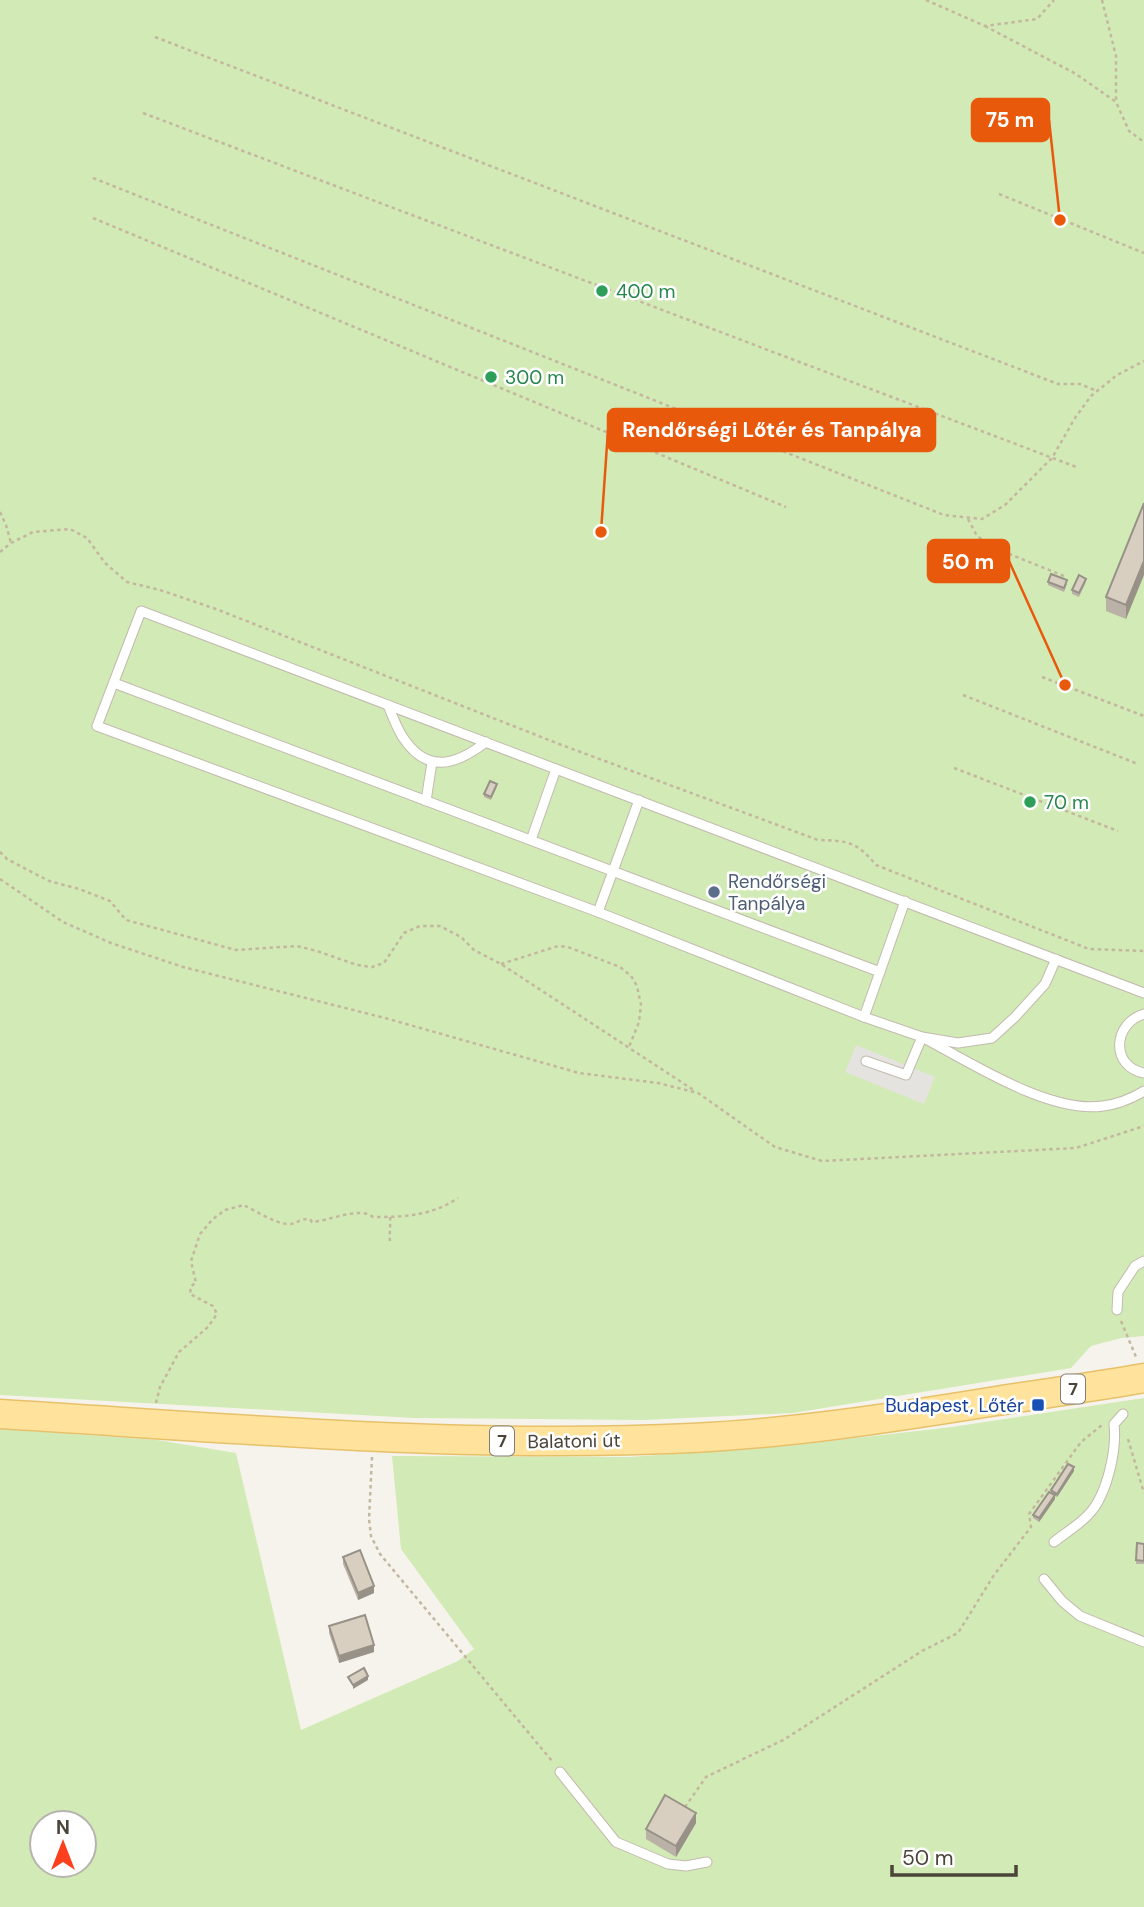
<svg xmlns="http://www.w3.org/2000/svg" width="1144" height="1907" font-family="'DM Sans',sans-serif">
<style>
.green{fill:#d2eab5;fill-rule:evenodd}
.parking{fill:#e5e3e0}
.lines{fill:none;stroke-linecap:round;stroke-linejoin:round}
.service-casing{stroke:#c2bbae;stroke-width:11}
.primary-casing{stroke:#e6c16a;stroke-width:31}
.path{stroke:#c4b79f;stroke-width:2.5;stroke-dasharray:3.5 3.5;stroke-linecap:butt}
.service{stroke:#fff;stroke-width:9}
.primary{stroke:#ffe39c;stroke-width:28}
.wall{fill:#bab2a6}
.shaded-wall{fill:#979187}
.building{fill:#d8cfc1;stroke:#979187;stroke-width:2}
.leisure-dot{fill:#2e9e5b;stroke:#fff;stroke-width:2.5}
.service-dot{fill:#5c6f8a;stroke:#fff;stroke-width:2.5}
.transit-dot{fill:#1a4fb4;stroke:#fff;stroke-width:2.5}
.labels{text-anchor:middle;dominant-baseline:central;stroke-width:5;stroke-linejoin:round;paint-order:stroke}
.shield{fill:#fff;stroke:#817c74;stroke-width:2}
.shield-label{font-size:18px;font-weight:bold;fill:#4b4439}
.leisure-label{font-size:19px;fill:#27864d;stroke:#fff;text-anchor:start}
.service-label{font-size:19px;fill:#4e5e75;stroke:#fff;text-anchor:start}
.transit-label{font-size:19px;fill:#164399;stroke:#fff;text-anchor:end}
.street-label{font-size:19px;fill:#4b4439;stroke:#fff}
.leader{fill:none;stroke:#e8590c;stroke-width:2.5}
.callout-dot{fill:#e8590c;stroke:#fff;stroke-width:2.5}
.callout{fill:#e8590c;stroke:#e8590c;stroke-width:2.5}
.callout-label{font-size:21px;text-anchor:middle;font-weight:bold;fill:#fff}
</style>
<rect width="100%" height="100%" fill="#f6f3ec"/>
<!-- green -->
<g class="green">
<path d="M0 0H1144V1336L1121 1338 1091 1346 1071 1368 793 1413 644 1420 414 1418 0 1395Z"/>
<path d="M1144 1398V1907H0V1429L157 1440 236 1453 301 1730 458 1661 474 1649 401 1549 392 1456 630 1457 786 1446 952 1427ZM42 1823H84V1865H42Z"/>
</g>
<!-- parking -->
<path class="parking" d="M856 1045 935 1077 924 1104 845 1072Z"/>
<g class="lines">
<!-- service casing -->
<g class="service-casing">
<g id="service">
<path d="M114 683 880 972"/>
<path d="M388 705C392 715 396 726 402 736 426 774 455 766 486 742"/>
<path d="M426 801 432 762"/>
<path d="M531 840 556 769"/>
<path d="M598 912 639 800"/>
<path d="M1056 959 1045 984 1015 1017 992 1038 958 1043 922 1037 864 1017 598 912 97 726 141 611C475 738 810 864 1144 993"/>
<path d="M1144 1014C1112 1024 1111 1067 1144 1073"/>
<path d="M864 1017 905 901"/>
<path d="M866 1061 906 1075 922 1037C970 1062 1049 1114 1103 1106 1118 1104 1131 1099 1144 1091"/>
<path d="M1117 1310 1118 1292 1135 1266 1144 1261"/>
<path d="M1054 1542C1065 1533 1079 1525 1089 1514 1107 1495 1117 1450 1114 1424L1123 1414"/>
<path d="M1044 1579 1062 1601 1080 1616 1144 1642"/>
<path d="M560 1772 616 1842 668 1864 686 1866 707 1862"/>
</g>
</g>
<!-- primary casing -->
<g class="primary-casing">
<path id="primary" d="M0 1414C230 1428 461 1449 692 1438 792 1433 891 1418 990 1402 1041 1394 1093 1387 1144 1378"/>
</g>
<!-- path -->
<g class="path">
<path d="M926 0 985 26 1037 19 1054 0"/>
<path d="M1102 0 1116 56V102"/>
<path d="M985 26 1076 74 1116 102 1129 131 1144 142"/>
<path d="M155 37 1058 384H1080L1097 391"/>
<path d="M143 113 1079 468"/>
<path d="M93 178 944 515 982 519 1005 505 1052 458 1075 418 1091 396 1117 375 1144 361"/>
<path d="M999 194 1144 253"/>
<path d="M93 218 786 507"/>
<path d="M0 512 6 525 11 543"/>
<path d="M968 519 976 534 987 545 1064 576"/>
<path d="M0 552 11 543 33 532 70 529 87 538 105 563 127 582 160 590 216 609 559 744 818 840C848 841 856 841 876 865L1089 949 1144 951"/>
<path d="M1042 677 1144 716"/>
<path d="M963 695 1138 764"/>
<path d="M954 768 1118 831"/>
<path d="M0 852 7 859 49 881 79 889 110 901 126 920 236 950 297 946 317 951 357 965 372 967 384 963 404 933 420 926H440L461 937 474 950 501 964 695 1091"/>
<path d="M0 879 63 922 111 943 183 967 385 1018 579 1073 658 1083 698 1093 775 1147 822 1161 1076 1148 1144 1126"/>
<path d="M501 964 558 946 568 947 620 967 631 976 637 986 641 1005 639 1022 629 1047"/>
<path d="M390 1217C391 1225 389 1232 390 1241"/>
<path d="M1121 1321 1136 1357"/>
<path d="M156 1403 160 1387 179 1352 208 1327 217 1314 213 1306 190 1294 191 1286 196 1283 191 1261 200 1234 213 1219 225 1210 244 1205C255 1211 275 1223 287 1224 296 1225 300 1218 310 1219L312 1222C329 1221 360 1206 373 1217 405 1217 431 1216 458 1198"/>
<path d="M1128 1439 1144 1493"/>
<path d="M372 1457 369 1519 371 1536 380 1554 552 1761"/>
<path d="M685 1807 706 1777 785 1739 922 1651 958 1633 994 1575 1031 1527 1029 1514 1081 1442 1102 1425"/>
</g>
<!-- service -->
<use href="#service" class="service"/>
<!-- primary -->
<use href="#primary" class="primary"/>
</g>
<!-- wall -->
<g class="wall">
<path d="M1144 503 1126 619 1106 611V597Z"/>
<path d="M1048 582 1067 584 1064 592 1048 585Z"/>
<path d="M1086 582 1079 597 1072 594V590Z"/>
<path d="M497 787 491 800 484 797V794Z"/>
<path d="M1074 1471 1057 1497 1055 1496V1499L1039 1522 1033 1518V1515L1051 1493V1490Z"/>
<path d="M1137 1543 1144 1544V1564H1136Z"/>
<path d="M343 1557 374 1593 358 1600 343 1564Z"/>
<path d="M329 1626 374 1652 339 1663 329 1633Z"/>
<path d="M696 1823 676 1857 646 1839V1829Z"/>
</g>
<!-- shaded-wall -->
<g class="shaded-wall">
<path d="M1144 561V575L1126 619V605Z"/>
<path d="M1074 1467V1471L1057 1497V1494Z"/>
<path d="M1055 1495V1499L1039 1522V1518Z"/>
<path d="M374 1586V1593L358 1600V1593Z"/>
<path d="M374 1645V1652L339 1663V1656Z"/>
<path d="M368 1676V1680L353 1689V1685Z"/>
<path d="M696 1813V1823L676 1857V1846Z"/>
</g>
<!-- building -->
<g class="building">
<path d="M1144 503V561L1126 605 1106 597Z"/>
<path d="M1051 574 1067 580 1064 588 1048 582Z"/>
<path d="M1079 575 1086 579 1079 593 1072 590Z"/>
<path d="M490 781 497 784 491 797 484 794Z"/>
<path d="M1068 1464 1074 1467 1057 1494 1051 1490Z"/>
<path d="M1049 1492 1055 1495 1039 1518 1033 1515Z"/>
<path d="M1137 1543 1144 1544V1561L1136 1560Z"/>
<path d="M360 1550 374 1586 358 1593 343 1557Z"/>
<path d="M365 1615 374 1645 339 1656 329 1626Z"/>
<path d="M364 1668 368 1676 353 1685 348 1677Z"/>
<path d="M665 1795 696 1813 676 1846 646 1829Z"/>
</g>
<!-- markers -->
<g class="leisure-dot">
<circle cx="602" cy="291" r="7"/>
<circle cx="491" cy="377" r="7"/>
<circle cx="1030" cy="802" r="7"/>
</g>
<circle class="service-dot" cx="714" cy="892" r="7"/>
<rect class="transit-dot" x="1031" y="1398" width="14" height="14" rx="3.5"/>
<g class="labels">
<!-- shield labels -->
<g class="shield">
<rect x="1061" y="1374.5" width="24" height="29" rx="5"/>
<rect x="490" y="1426.5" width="24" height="29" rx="5"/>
</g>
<g class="shield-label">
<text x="1073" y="1389">7</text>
<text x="502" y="1441">7</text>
</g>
<!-- leisure labels -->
<g class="leisure-label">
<text x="616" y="291">400 m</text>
<text x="505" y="377">300 m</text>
<text x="1044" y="802">70 m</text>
</g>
<!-- service labels -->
<g class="service-label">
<text x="728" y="881">Rendőrségi<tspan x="728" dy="22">Tanpálya</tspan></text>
</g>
<!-- transit labels -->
<g class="transit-label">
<text x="1024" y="1405">Budapest, Lőtér</text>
</g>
<!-- street labels -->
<g class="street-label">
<text transform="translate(574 1441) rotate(-1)">Balatoni út</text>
</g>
</g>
<!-- callouts -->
<path class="leader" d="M1060 220L1049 120M601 532L608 430M1065 685L1009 561"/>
<g class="callout-dot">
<circle cx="1060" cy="220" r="7"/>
<circle cx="601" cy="532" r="7"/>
<circle cx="1065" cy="685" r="7"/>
</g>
<g class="callout">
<rect x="972" y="99" width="77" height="42" rx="7"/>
<rect x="608" y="409" width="327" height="42" rx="7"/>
<rect x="928" y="540" width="81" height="42" rx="7"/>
</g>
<g class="callout-label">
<text x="1010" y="127">75 m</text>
<text x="772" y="437">Rendőrségi Lőtér és Tanpálya</text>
<text x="968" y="569">50 m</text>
</g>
<!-- north arrow -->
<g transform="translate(63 1844)"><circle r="33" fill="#ffffff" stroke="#b7b4b0" stroke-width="2"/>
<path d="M0-5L12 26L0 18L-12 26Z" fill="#fc3f1d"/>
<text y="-10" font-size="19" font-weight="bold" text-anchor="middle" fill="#4b4439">N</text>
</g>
<!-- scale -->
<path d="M892 1865v10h124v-10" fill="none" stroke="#4b4439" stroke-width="3.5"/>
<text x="902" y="1865" font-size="21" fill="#4b4439" stroke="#ffffff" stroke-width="5" paint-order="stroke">50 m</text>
</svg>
